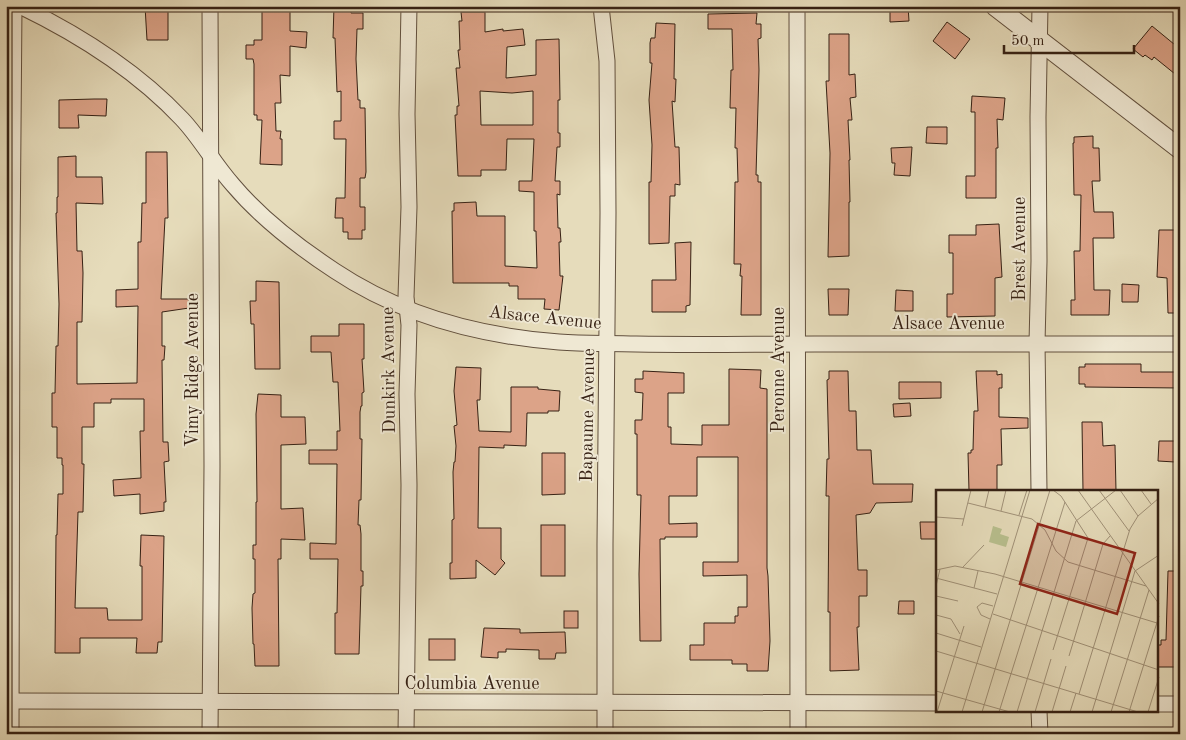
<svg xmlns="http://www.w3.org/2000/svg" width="1186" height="740" font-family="'Old Standard TT',serif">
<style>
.building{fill:#dca388;stroke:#362114;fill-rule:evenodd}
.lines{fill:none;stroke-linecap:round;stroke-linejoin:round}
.minor-casing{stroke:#62503e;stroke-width:17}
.tertiary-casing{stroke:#62503e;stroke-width:21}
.minor{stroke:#efe8d3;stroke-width:15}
.tertiary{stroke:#efe8d3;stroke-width:19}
.labels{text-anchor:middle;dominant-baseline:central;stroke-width:4;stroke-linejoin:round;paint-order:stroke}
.street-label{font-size:18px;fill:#362114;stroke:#efe8d3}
.inset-road{fill:none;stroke:#a09178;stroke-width:1}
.view{fill:#8f2418;fill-opacity:0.15;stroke:#8f2418;stroke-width:2.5}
.inset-edge{fill:none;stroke:#362114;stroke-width:2.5}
</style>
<rect width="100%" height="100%" fill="#e6dcbb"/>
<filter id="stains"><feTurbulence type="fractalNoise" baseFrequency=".004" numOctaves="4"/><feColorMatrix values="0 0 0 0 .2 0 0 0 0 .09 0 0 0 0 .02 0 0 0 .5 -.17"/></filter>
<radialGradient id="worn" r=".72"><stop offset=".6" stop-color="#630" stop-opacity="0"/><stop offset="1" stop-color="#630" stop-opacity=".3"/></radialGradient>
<!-- building -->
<g class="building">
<path d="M145 6H168V40H147Z"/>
<path d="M262 6 290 7V31L307 32 306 48 290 46V76L280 75 281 103H275L276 131H281L280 139H282V165L260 164 262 120H257V115H254V64L253 59H246V45H254V40H262Z"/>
<path d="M334 6H351V13H363V29H357L356 59 358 100H360V108H365L366 172 365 178H360V207H365V230H362V239H348V232H343V218H335L336 198H345L346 139H334V121H341V91L337 92 335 38H333Z"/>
<path d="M890 6H908L909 21 890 22Z"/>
<path d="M461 12H485V32L503 29V31L523 29 525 45 507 47 506 78 536 75V40L559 39 560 100H558V133H560V147H557L555 181H560V195L557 194 558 228H560L561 242H559L560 276H563L559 310 544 309 545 299H518V286H509V283H453L452 211H454V203L476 202 477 216H505V266L537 268 536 231H534V192L519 191V181H532L534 139H507L506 170H481V176H458L455 115H457V106H459L456 68H460L458 50H460L459 21H462ZM480 91 512 93 533 91V125H481Z"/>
<path d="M757 13 756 24H761V38L758 39 759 70 756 175H758V182H761V315H741L742 276H740L741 264H734L735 182H738L737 148H735L736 108H730L731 70H733L732 29H708V14Z"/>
<path d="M947 22 970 39 955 59 933 41Z"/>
<path d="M656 23 675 24 674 79H676L675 102 672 101 675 147H679L680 185 675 184V196H670L669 243 649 244V182H651L652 145 649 100 652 63H650V43L651 38H655Z"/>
<path d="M1152 26 1180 49V78L1154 57 1152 60 1145 55 1143 57 1133 49Z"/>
<path d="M829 34H849V75L855 74 856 97 850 98 852 120H848L850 160H849L850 202H849V256L828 257 830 153 826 81H829Z"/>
<path d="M972 96 1005 98 1003 120 997 119 998 148H996V198H966V176H975V112H971Z"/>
<path d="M94 99H107L106 116 78 115 79 128H59V100Z"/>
<path d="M927 127H947V144L926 143Z"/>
<path d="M1093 136V148H1099L1100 181H1092L1094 212H1113L1114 238H1093L1094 290H1110L1109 315H1071V300H1075L1074 251H1080L1081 195H1074L1073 143H1074V137Z"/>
<path d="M912 147 910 176 894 175 895 163H892L891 148Z"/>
<path d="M146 152H167L168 218H165L161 299H189V308L162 312V346H165L164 360H162L163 442H168L169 461 164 462 166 502H164V511L140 514V494L114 496 113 480 141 478 140 431H144V399H111V403H94V427H82V464H84L83 512H78L75 608H107L108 620H142V566H140L141 535 164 536 162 642H158L157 653H136L137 638H80V653H55L56 535H57L58 494H63V465H62V458H57V427H52V393H55L56 346H58L59 304 56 213H57V197H58V157L76 156V177H102L103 204 76 203 77 251H82L83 273 82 322H77V384L137 383 138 306 116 307V290L138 289V242H141L142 203H146Z"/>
<path d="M999 224 1002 277 995 278V316L947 317V294H953V253H949V235H976V225Z"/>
<path d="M1159 230H1180V313H1168L1167 278 1157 277Z"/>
<path d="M691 242 690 305 686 306V312H652V280H676L675 243Z"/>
<path d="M256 281 279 282 280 369H255L254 324H251L250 301H256Z"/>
<path d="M1122 284 1139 285 1138 302H1122Z"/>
<path d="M828 289H849L848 315H829Z"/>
<path d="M896 290 913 291V311H895Z"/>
<path d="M339 324H364V359H362L364 392 362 393V406H361L360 412V439H362L361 500H359L358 525H360L361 534V571H363V586H361L359 654H335V613H337L338 559H310V543L336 544 337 464H309V450H337V431H340L338 382H333L331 352H311V336H339Z"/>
<path d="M1085 364H1141V372H1180V388L1085 387V384H1079V367H1085Z"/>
<path d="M456 367 481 368 480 400H477L479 431 511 432V387H538V389L560 391 559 411H548V413H527L526 446 504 445V448L479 447 478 528H501V559L505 563 495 575 476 560V578L450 579V563H452V520L454 519 453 472 454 462H455L456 446 454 426 457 425 454 391Z"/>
<path d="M729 369 761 370 760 388 767 389V568L768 576 770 641 768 671H747V664H732V660H690V645H704V623H735V616H738V607H747V575L703 576V562H738V457H697V496H669V524L697 523V537H665V539H660L661 641H640L639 574 641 495H637V434H635V420H642L643 393 635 392V379H643V371L684 373V393H668V427H671V444L702 445V425H729Z"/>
<path d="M829 371H848L849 411H856L857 450H871L873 484H913L912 502 876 503 870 513 856 515 858 570H867V596H859V627H857L859 670 830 671V612H828L829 496H826L827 459H829L827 380 829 379Z"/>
<path d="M976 371H997V375L1002 374V388H999V417L1028 418V428L1001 429 1002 465H997V491H969L968 453H971V450H973L974 411H978Z"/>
<path d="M899 382H941V398L899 399Z"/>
<path d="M258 394 281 395V417H305L306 444 281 445V509L303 508 305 540 281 539V559H278L279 666H255L254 644H253L252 608 253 594 255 593V559H253V545H256V502H257L256 414Z"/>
<path d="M910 403 911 416 894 417 893 404Z"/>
<path d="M1082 422H1102L1103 446 1115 445 1116 491H1083Z"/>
<path d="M1159 441H1175V462L1158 461Z"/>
<path d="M542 453H565V494L542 495Z"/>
<path d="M920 522H937V539H921Z"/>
<rect x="541" y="525" width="24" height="51"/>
<path d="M1168 571H1180V667H1157V645H1161V640H1166Z"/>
<path d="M899 601H914V614H898Z"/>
<rect x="564" y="611" width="14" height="17"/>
<path d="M484 628 520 629V633L565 632 566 653H556L555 659H539V650L506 649V652H498V658L481 657Z"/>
<rect x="429" y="639" width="26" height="21"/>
</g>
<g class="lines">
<!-- minor casing -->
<g class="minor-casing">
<g id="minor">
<path d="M20 6C80 35 136 70 182 119 201 139 214 164 233 185 260 217 300 248 335 271 401 315 480 336 559 342 584 344 610 343 636 344 695 345 755 344 815 344 936 343 1058 343 1180 344"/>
<path d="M601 6 607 61 608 213 605 545V734"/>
<path d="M797 6 798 734"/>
<path d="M1039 491 1037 343 1039 261 1038 117 1040 6"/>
<path d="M6 701 937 703"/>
<path d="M1157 704H1180"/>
<path d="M1039 711 1040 734"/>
<path d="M11 734 12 254 14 6"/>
<path d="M210 734 212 466 210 6"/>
<path d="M406 734 409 485 407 394 409 325 406 297 409 207 407 114 409 6"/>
</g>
</g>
<!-- tertiary casing -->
<g class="tertiary-casing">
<path id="tertiary" d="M995 6 1180 149"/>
</g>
<!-- minor -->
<use href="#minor" class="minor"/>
<!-- tertiary -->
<use href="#tertiary" class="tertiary"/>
</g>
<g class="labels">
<!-- street labels -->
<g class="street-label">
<text transform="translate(1020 249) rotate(-90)">Brest Avenue</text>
<text transform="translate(545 318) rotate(6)">Alsace Avenue</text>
<text x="948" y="324">Alsace Avenue</text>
<text transform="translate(193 370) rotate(-90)">Vimy Ridge Avenue</text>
<text transform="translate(389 370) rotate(-91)">Dunkirk Avenue</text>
<text transform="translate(779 370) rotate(-90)">Peronne Avenue</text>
<text transform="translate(588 415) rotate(-89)">Bapaume Avenue</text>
<text x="472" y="684">Columbia Avenue</text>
</g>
</g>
<!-- overview -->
<g transform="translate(936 490)">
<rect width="222" height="222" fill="#e6dcbb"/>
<path d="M57 36 66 39 64 44 73 47 70 57 53 52Z" fill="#b8bf8e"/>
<path class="inset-road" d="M117 0 125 6 152 48 117 160M142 0 223 114M163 0 193 41M184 0 202 26M205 0 215 14M0 8V24M32 13 96 29 109 40 120 61 132 72 210 96M49 17 53 0M65 21 70 0M83 25 91 0M0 27 28 29M26 36 35 0M27 77 48 55M0 80 19 76 59 84 221 133M0 88 61 104M0 96 4 79M38 98 42 81M0 106 22 111M57 124 223 180M0 125 15 129 24 144M54 129 45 125 41 117 46 113 57 116M0 143 45 157M0 161 202 222M133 166 167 54 174 46M0 201 74 222M143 204 194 39 202 26 223 8M1 222 28 136M26 222 94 0M46 222 114 0M63 222 129 12M81 222 140 31 180 0M99 222 115 169M116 222 130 176M134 222 140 203M156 222 199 81 223 65M175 222 213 100M193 222 223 126M212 222 223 187"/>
<path class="view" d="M102 34 199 63 181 124 84 94Z"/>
<rect width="222" height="222" class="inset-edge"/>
</g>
<!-- margin -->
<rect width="1186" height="740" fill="none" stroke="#e6dcbb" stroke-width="25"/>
<rect x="8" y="8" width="1171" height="725" fill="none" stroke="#362114" stroke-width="2.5"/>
<rect x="12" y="12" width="1161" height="715" fill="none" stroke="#362114"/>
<!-- scale -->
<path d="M1004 45v8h130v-8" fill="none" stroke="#362114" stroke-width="2.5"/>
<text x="1011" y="45" font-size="15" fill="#362114" stroke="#efe8d3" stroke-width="4" paint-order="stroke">50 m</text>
<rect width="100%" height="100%" filter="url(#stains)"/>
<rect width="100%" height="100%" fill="url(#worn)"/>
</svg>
